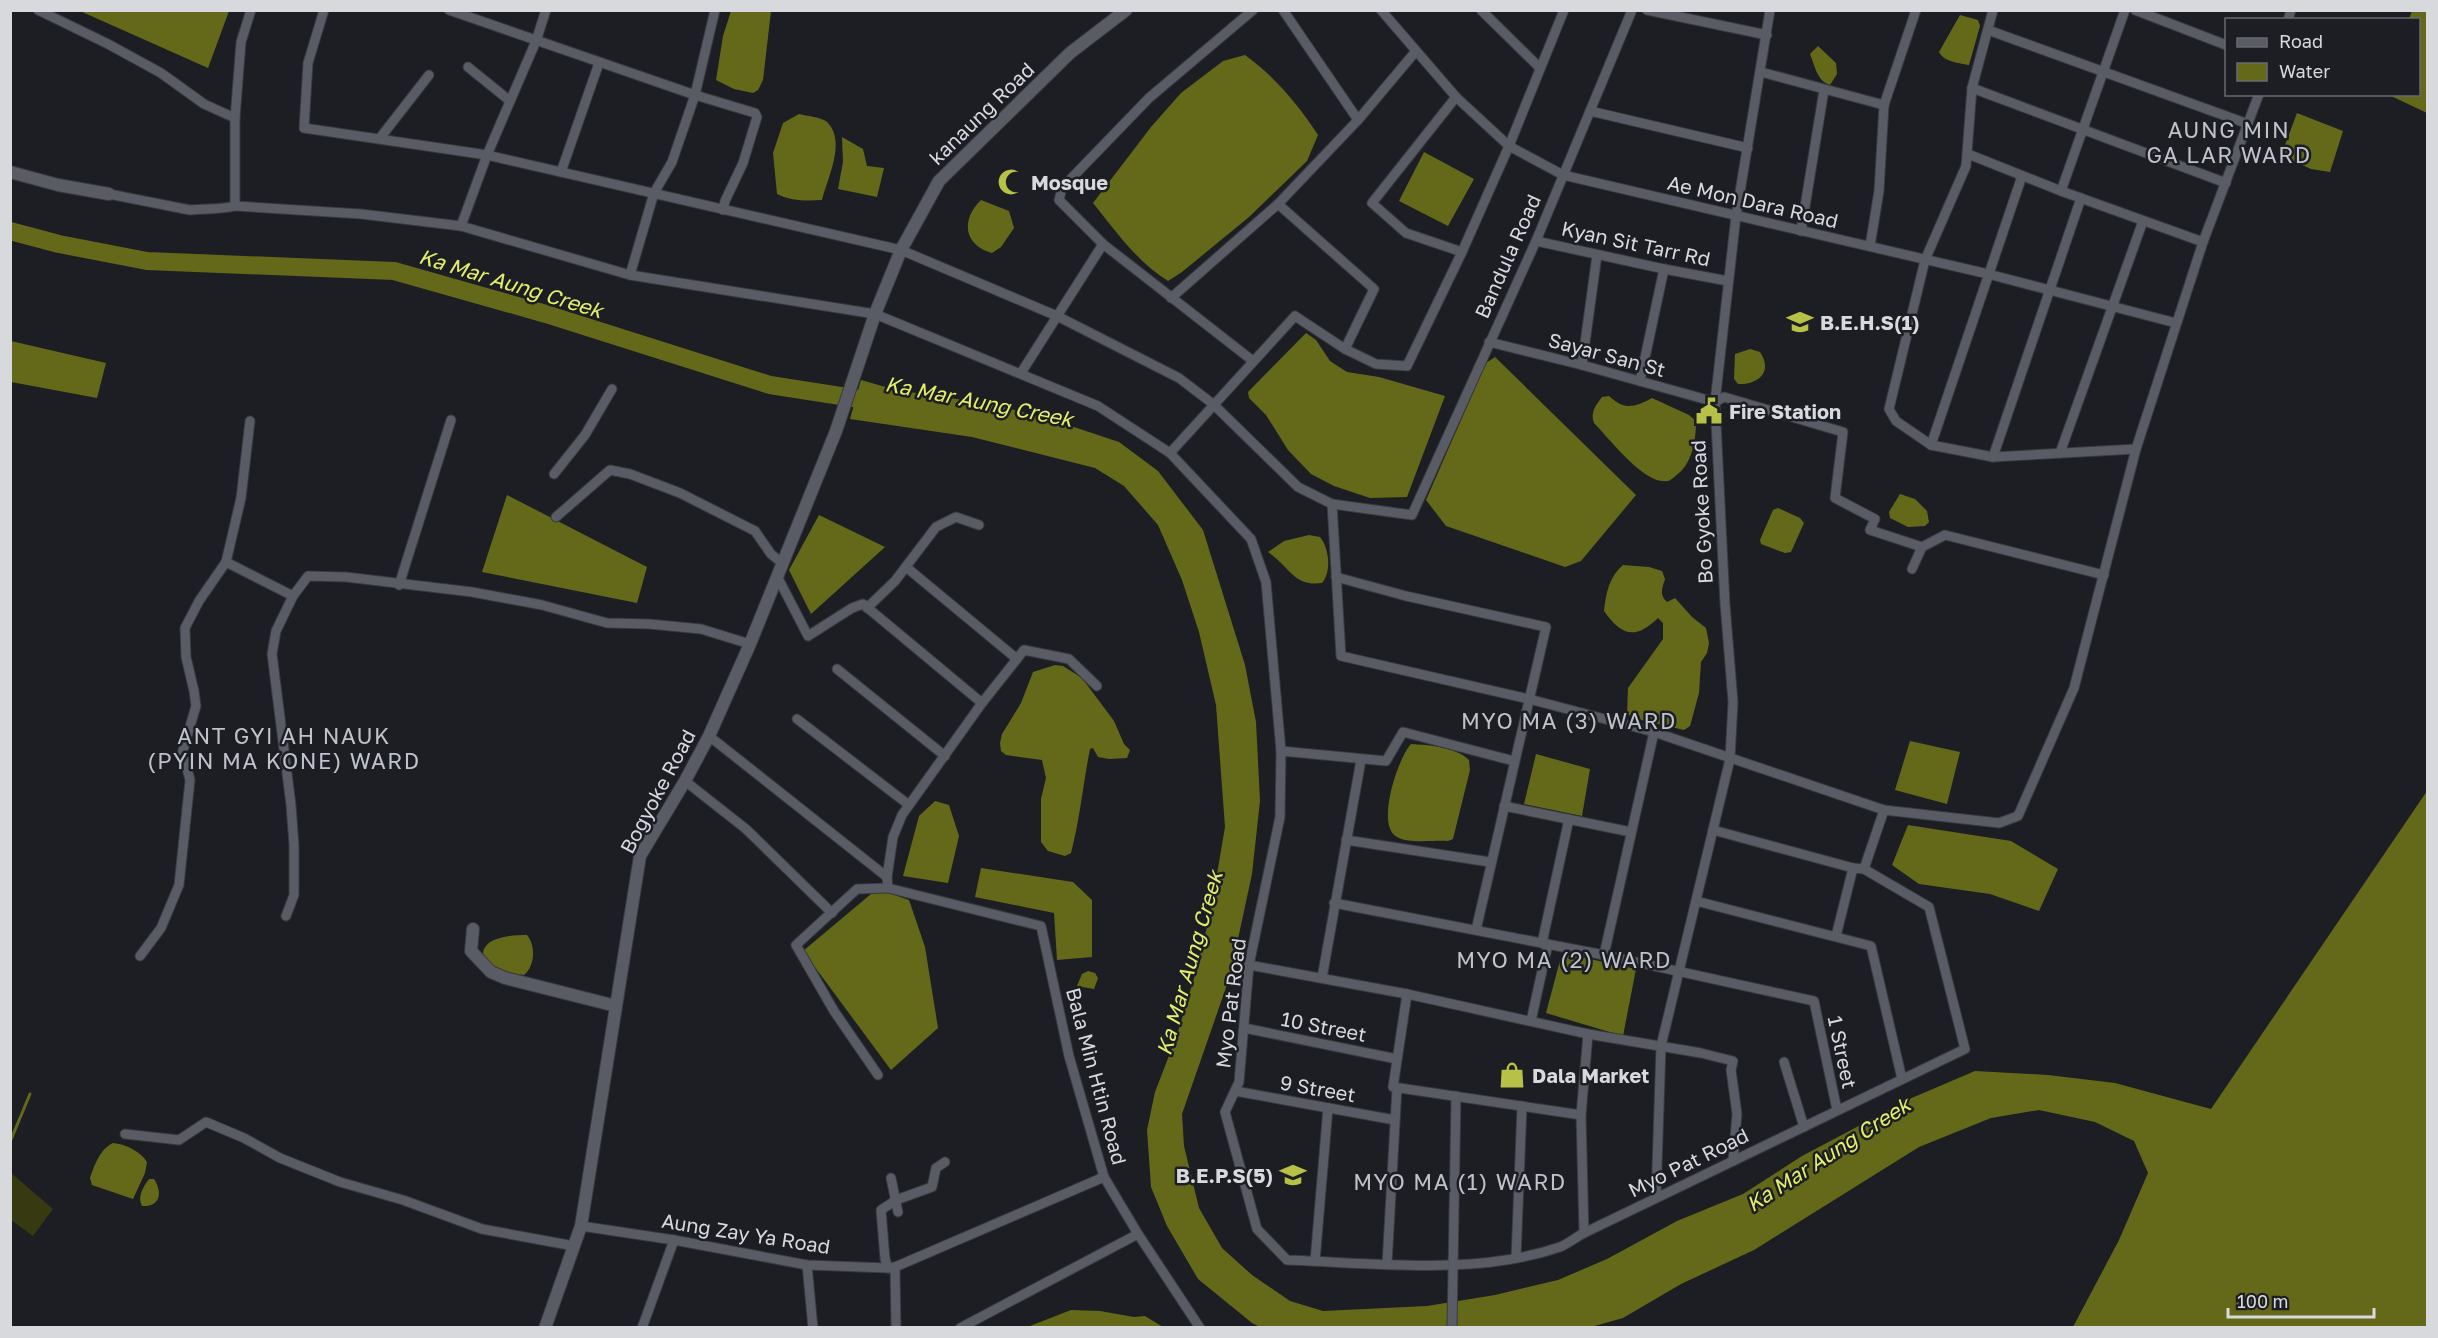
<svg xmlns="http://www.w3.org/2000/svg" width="2438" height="1338" font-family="'Golos Text',sans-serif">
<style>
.green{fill:#373a11}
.water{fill:#646919}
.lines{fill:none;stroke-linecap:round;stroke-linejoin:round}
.stream{stroke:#646919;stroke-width:3}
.river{stroke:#646919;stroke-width:18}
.minor-casing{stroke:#383a3f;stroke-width:11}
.tertiary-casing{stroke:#383a3f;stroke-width:14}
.minor{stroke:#595c64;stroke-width:9}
.tertiary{stroke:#595c64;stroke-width:12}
.labels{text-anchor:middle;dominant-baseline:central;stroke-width:5;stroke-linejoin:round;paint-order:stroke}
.street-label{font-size:20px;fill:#d7d9dd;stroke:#1c1e24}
.poi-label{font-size:20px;font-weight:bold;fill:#d7d9dd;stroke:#1c1e24;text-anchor:start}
.water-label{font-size:21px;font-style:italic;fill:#e4ee6a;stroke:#1c1e24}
.quarter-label{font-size:22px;letter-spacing:1.5px;fill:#bfc2cb;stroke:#1c1e24}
</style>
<rect width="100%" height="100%" fill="#1c1e24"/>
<!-- green -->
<path class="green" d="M11 1173 53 1209 33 1236 11 1220Z"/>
<!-- water -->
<g class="water">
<path d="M80 11H229L208 68Z"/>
<path d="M731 11H771L763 80 758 90 753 93 734 89 716 80 723 36Z"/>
<path d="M2412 11H2427V113L2389 95 2418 94V20L2409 19Z"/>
<path d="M1960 15 1978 20 1980 26 1969 65C1959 63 1944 62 1939 52Z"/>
<path d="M1818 46 1836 63 1837 74 1830 85C1817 81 1815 66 1810 54Z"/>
<path d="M1245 55C1275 77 1298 104 1318 135L1307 161 1249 217 1182 272 1168 281C1137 262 1115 230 1093 203L1151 127 1181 93 1223 61Z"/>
<path d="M2297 113 2343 131 2330 172 2311 169 2285 157V145Z"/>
<path d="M799 114C807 116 821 117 827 122 847 141 827 179 822 200 806 201 791 201 777 194L773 153 783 123Z"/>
<path d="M842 137 863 149 867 166 884 168 877 197 838 189 843 162Z"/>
<path d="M1424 152 1474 179 1448 226 1399 201Z"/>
<path d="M981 200 1009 211 1014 228 1001 247 992 253C963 245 961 219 981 200Z"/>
<path d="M1306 333 1316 340 1330 361 1347 372 1379 377 1445 396 1407 497 1370 498 1334 486 1311 474 1288 450 1266 415 1249 398 1248 392Z"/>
<path d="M11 341 106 363 97 398 11 382Z"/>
<path d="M1750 349 1760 352C1773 371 1759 385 1738 384L1734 379 1735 354Z"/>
<path d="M1495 357 1636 495 1581 561 1565 567 1446 526 1426 500 1486 363Z"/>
<path d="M861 380 896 390 997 405 1068 425 1119 442 1158 471 1203 530 1245 665 1256 722 1260 801 1252 874 1230 976 1182 1114 1184 1146 1199 1208 1222 1248 1252 1275 1290 1301 1323 1311 1427 1306 1495 1295 1558 1280 1607 1259 1677 1221 1743 1194 1802 1156 1853 1129 1907 1100 1975 1071 2048 1075 2115 1083 2211 1109 2427 791V1327H2073L2119 1240 2148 1173 2134 1141 2095 1122 2039 1110 1991 1118 1919 1147 1754 1250 1681 1284 1623 1318 1591 1327 1262 1328 1252 1323 1198 1279 1167 1226 1151 1187 1147 1130 1155 1092 1177 1035 1195 975 1210 915 1225 827 1216 705 1199 632 1182 580 1158 525 1124 486 1095 468 972 437 850 419Z"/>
<path d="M1609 396C1625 411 1635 407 1652 398L1689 415 1696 421C1696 438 1693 461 1679 473 1676 475 1672 480 1668 481 1645 486 1609 438 1594 423 1590 412 1596 405 1602 397Z"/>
<path d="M1900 494 1915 499 1927 511 1929 522 1925 526 1908 527 1890 518 1889 512Z"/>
<path d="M507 495 647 567 637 603 482 572Z"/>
<path d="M1778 508 1800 518 1804 523 1791 552 1785 553 1761 544 1760 540 1773 510Z"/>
<path d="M819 515 885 547 811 614 789 570Z"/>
<path d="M1309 535 1320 537C1329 548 1332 571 1322 583 1294 587 1289 566 1268 552L1284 541Z"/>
<path d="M1623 565 1649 567 1662 571 1665 579C1662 588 1659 595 1667 602L1675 598 1692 617 1706 628 1709 643 1707 653 1701 662 1699 693 1690 726 1684 730 1637 719 1627 714 1628 688 1663 639V623L1658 618C1635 640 1622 636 1604 611 1606 593 1609 577 1623 565Z"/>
<path d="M1055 665 1063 666 1082 678 1114 721 1124 744 1130 750 1127 758 1109 759 1098 757 1093 748 1090 749C1083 784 1080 819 1071 853L1065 856 1048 851 1041 842V799L1046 778 1042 760 1006 755 1001 751 1000 743 1002 734 1021 703 1033 672Z"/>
<path d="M1910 741 1960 752 1947 804 1895 790Z"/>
<path d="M1411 744C1429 745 1456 747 1469 760L1470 770 1453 839 1448 841C1433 840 1410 844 1397 837 1375 826 1398 758 1411 744Z"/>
<path d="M1536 754 1590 769 1582 816 1524 804Z"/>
<path d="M935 801 949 805 959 836 948 883 903 876 919 816Z"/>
<path d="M1908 825 2011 841 2058 869 2039 911 1990 894 1919 884 1892 865Z"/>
<path d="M981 868 1073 882 1092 900V957L1057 960 1054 913 975 897Z"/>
<path d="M877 889 909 900 925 947 938 1028 891 1070 803 951Z"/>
<path d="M527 935C536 946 535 966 524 975 513 975 472 963 486 946 493 936 516 935 527 935Z"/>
<path d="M1562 953 1636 969 1623 1036 1546 1013Z"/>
<path d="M1088 971 1095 973 1098 978 1094 989 1077 986 1082 974Z"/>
<path d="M113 1143C125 1144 140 1151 147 1162L145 1173 133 1199 92 1185 90 1178C94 1166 100 1149 113 1143Z"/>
<path d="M149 1179H154C163 1193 160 1207 142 1206 137 1197 143 1187 149 1179Z"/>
<path d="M1071 1310 1100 1311 1134 1317 1145 1316 1163 1327H990L1030 1326Z"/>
</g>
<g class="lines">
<!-- stream -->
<path class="stream" d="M10 1142 30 1094"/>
<!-- river -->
<path class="river" d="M10 231 59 244 147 261 394 271 546 314 770 385 866 400"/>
<!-- minor casing -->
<g class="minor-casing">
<g id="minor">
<path d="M38 10 108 44 161 73 204 104 235 118"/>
<path d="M251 10 241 42 235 118V206L361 214 461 226 630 275 875 314 1098 406 1170 453 1251 539 1266 582 1281 751 1280 817 1249 965 1239 1082 1225 1112 1257 1229 1287 1260C1376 1263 1475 1276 1560 1247 1568 1244 1576 1237 1584 1233L1965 1049 1929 907 1864 869 1853 868 1713 830"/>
<path d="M324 10 308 63 304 128 487 155 901 250 1057 316 1179 378 1213 404 1298 487 1332 504 1412 515 1536 241 1632 10"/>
<path d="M449 10 695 95 755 113 757 117 743 163 725 201 723 210"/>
<path d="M1253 10 1149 98 1062 188 1059 200 1103 244 1253 361"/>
<path d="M1283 10 1358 120"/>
<path d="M1381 10 1456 97 1509 146 1563 175 1988 274 2176 323"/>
<path d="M1481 10 1539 67"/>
<path d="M1647 10 1767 35"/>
<path d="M1993 10 1972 88 1966 166 1925 260 1889 409 1896 421 1931 445 1993 457 2136 449"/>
<path d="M2135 10 2226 45"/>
<path d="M2288 20 2291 10"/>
<path d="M1988 30 2248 124"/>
<path d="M468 67 510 101"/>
<path d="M1761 72 1884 105 1916 10"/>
<path d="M1972 88 2226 183"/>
<path d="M1456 97 1372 203 1406 233 1462 252"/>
<path d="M1590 111 1748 148"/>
<path d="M380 138 429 75"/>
<path d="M1968 154 2061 191 2203 242"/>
<path d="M561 172 599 63"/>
<path d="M2061 191 2125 10"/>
<path d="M109 194 190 210C205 208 219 210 235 206"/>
<path d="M1278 204 1374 289 1345 349"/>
<path d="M461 226 487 155 536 41 546 10"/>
<path d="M1801 231 1824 90"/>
<path d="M1536 241 1664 269 1728 281"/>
<path d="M1870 246 1879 191 1884 105"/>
<path d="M630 275 654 193 672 162 695 95 715 10"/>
<path d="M1171 298 1278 204 1358 120 1416 51"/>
<path d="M1489 342 1582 365 1715 402 1724 397 1843 432 1835 498 1875 519 1870 530 1922 547"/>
<path d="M1582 365 1597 255"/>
<path d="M1021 373 1103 244"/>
<path d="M1640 381 1664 269"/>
<path d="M1931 445 2022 176"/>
<path d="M1170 453 1295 316 1345 349 1376 364 1407 366 1462 252 1509 146 1564 10"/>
<path d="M2060 453 2143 221"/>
<path d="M1993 457 2081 198"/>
<path d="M554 474 585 435 612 389"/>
<path d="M1332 504 1341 656 1529 699 1654 732 1884 810 1999 823 2018 816 2074 688 2136 449 2203 242 2259 94"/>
<path d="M556 517 610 470 630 474 680 493 755 531 771 554 782 563"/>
<path d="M226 562 293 596 308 576 346 577 472 592 542 605 607 623 649 624 701 629 750 644"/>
<path d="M906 567 1017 659"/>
<path d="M1912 569 1922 547 1945 535 2104 575"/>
<path d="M777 576 808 636 852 608 863 604 982 703 902 815 893 837 887 877 888 888 1041 926 1069 1056 1104 1177 1138 1234 1200 1328"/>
<path d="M1336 577 1406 596 1546 627 1476 930"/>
<path d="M399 585 451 420"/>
<path d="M867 608 895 581 936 527 956 517 979 525"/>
<path d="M837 669 945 756"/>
<path d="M982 703 1024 650 1069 659 1097 686"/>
<path d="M797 719 909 805"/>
<path d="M709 736 887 877"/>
<path d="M1281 751 1386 761 1403 732 1514 761"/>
<path d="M685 781 746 829 832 913"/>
<path d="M1504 806 1631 832"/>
<path d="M1346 840 1490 862"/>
<path d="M1864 869 1884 810"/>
<path d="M1696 901 1871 946 1902 1079"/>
<path d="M1334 903 1604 955 1814 1001 1837 1110"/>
<path d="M286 916 294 895V845L291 805 272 654 276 631 293 596"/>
<path d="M1836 936 1853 868"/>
<path d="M1542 943 1569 819"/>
<path d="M1604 955 1654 732"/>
<path d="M140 956 161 928 179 885 190 780 185 761 181 757 196 706 194 691 186 657 185 628 199 601 226 562 241 498 250 421"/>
<path d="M1249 965 1407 994 1588 1034 1701 1053 1733 1061 1731 1070 1737 1114 1733 1161"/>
<path d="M1322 978 1361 760"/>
<path d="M1407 994 1393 1087 1581 1115"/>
<path d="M1531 1021 1548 944"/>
<path d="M1244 1028 1397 1059"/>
<path d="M1784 1062 1804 1127"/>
<path d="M878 1075 834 1011 796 945 857 889 888 888"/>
<path d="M1235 1091 1395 1120"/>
<path d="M125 1134 179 1140 206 1122 244 1138 280 1158 340 1182 403 1200 482 1229 574 1246"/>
<path d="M891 1178 898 1212"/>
<path d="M1656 1198 1661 1046 1730 759 1733 702 1725 604 1715 402 1736 216 1770 10"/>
<path d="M581 1226 674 1240 807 1265 888 1268 895 1267 1104 1177"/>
<path d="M1584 1233 1581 1115 1588 1034"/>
<path d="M1516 1258 1522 1106"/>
<path d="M1315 1261 1328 1108"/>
<path d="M1387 1264 1397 1088"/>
<path d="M807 1265 813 1328"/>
<path d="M895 1267 896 1328"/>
<path d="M888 1268 885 1259 881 1210 896 1200 932 1187 936 1168 945 1162"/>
<path d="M642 1328 674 1240"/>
<path d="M960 1328 1138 1234"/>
<path d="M1452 1328 1456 1096"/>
</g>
</g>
<!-- tertiary casing -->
<g class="tertiary-casing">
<g id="tertiary">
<path d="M10 172 58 185 109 194"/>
<path d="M473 929 471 951 491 972 505 978 616 1006"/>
<path d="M545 1328 581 1226 640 856 685 781 709 736 750 644 836 431 875 314 901 250 939 181 1070 53 1126 10"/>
</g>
</g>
<!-- minor -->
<use href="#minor" class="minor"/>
<!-- tertiary -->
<use href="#tertiary" class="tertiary"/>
</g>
<!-- icons -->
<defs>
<g id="mosque-bare" transform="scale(2.07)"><path d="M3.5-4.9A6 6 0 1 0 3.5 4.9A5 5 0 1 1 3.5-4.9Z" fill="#b8c147" stroke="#1c1e24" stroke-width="2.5" paint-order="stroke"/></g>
<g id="school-bare" transform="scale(2.07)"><path d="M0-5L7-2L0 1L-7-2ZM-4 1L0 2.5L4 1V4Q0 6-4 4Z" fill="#b8c147" stroke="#1c1e24" stroke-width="2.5" paint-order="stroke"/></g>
<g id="civic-bare" transform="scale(2.07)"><path d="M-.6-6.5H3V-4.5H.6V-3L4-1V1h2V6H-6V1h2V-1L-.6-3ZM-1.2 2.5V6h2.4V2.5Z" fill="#b8c147" stroke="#1c1e24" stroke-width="2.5" paint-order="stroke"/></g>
<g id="shop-bare" transform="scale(2.07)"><path d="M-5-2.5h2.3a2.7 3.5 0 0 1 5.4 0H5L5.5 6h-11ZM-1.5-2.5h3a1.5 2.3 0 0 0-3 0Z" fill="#b8c147" stroke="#1c1e24" stroke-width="2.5" paint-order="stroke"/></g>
</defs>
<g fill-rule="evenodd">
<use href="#mosque-bare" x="1011" y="182"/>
<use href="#school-bare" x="1800" y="322"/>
<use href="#civic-bare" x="1709" y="411"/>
<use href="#shop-bare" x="1512" y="1075"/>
<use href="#school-bare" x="1293" y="1175"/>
</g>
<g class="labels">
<!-- street labels -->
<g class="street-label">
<text transform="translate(981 113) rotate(-44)">kanaung Road</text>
<text transform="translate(1753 201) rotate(13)">Ae Mon Dara Road</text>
<text transform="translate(1636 243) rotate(12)">Kyan Sit Tarr Rd</text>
<text transform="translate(1507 256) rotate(-66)">Bandula Road</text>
<text transform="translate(1607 354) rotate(15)">Sayar San St</text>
<text transform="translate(1701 512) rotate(-93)">Bo Gyoke Road</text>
<text transform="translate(657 791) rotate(-62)">Bogyoke Road</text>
<text transform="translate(1230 1003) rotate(-83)">Myo Pat Road</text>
<text transform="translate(1324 1026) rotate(11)">10 Street</text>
<text transform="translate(1843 1052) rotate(78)">1 Street</text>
<text transform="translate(1097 1076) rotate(75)">Bala Min Htin Road</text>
<text transform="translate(1318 1088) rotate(10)">9 Street</text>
<text transform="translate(1688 1162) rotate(-26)">Myo Pat Road</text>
<text transform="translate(746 1233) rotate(9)">Aung Zay Ya Road</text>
</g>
<!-- poi labels -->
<g class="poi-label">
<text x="1031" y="182">Mosque</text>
<text x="1820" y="322">B.E.H.S(1)</text>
<text x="1729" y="411">Fire Station</text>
<text x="1532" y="1075">Dala Market</text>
<text x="1273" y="1175" text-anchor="end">B.E.P.S(5)</text>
</g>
<!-- water labels -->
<g class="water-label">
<text transform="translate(511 283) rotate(17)">Ka Mar Aung Creek</text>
<text transform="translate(979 401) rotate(11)">Ka Mar Aung Creek</text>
<text transform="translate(1189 963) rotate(-74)">Ka Mar Aung Creek</text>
<text transform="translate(1828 1154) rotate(-33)">Ka Mar Aung Creek</text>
</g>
<!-- quarter labels -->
<g class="quarter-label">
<text x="2229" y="129">AUNG MIN<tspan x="2229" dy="25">GA LAR WARD</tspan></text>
<text x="1569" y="720">MYO MA (3) WARD</text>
<text x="284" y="735">ANT GYI AH NAUK<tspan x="284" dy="25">(PYIN MA KONE) WARD</tspan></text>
<text x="1564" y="959">MYO MA (2) WARD</text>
<text x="1460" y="1181">MYO MA (1) WARD</text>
</g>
</g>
<!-- border -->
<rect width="2438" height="1338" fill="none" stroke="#d7d9dd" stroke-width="24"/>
<!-- legend -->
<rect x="2225" y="18" width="195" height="78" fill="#1c1e24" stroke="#67696e" stroke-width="1.5"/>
<rect x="2237" y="38" width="30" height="9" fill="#595c64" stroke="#67696e" stroke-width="1.5"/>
<text x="2279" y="48" font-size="18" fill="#d7d9dd">Road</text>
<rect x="2237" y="63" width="30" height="18" fill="#646919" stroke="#67696e" stroke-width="1.5"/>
<text x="2279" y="78" font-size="18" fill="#d7d9dd">Water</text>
<!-- scale -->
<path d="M2228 1308v9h146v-9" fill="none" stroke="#d7d9dd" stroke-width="3"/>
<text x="2237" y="1308" font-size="18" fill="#d7d9dd" stroke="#1c1e24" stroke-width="4.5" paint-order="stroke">100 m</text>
</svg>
